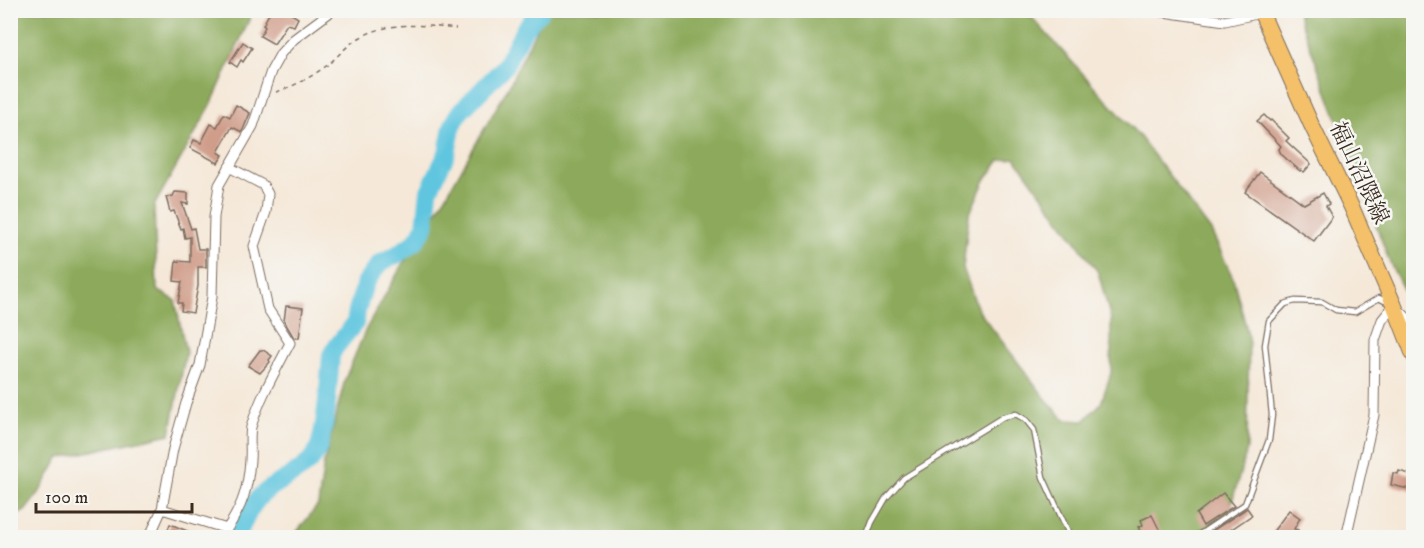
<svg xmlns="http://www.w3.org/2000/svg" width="1424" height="548" font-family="'IM FELL DW Pica','Noto Serif JP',serif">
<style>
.forest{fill:#8daa5c;stroke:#646a3d;stroke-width:1.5;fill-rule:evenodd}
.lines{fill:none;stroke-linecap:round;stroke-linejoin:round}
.river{stroke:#61c6df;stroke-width:18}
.building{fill:#d09d8a}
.lane-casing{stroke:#7c6c5f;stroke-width:7}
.street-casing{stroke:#7c6c5f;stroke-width:11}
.primary-casing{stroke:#7c6c5f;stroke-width:17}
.path{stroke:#7c6c5f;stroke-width:1.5;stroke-dasharray:4.5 4.5;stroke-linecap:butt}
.lane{stroke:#fff;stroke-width:4.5}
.street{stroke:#fff;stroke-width:9}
.primary{stroke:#f4c16a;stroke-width:15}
.labels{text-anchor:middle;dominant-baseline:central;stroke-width:5;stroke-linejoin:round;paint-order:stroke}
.street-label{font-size:22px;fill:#3b2a1e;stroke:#f6f6f2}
</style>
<rect width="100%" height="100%" fill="#f6f6f2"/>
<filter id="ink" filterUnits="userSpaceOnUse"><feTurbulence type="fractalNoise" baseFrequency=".0167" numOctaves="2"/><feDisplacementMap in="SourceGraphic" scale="12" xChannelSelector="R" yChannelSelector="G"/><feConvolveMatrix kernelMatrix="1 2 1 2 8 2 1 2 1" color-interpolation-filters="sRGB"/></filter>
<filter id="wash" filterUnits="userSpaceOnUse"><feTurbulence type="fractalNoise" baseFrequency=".008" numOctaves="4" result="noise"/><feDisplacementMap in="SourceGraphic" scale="24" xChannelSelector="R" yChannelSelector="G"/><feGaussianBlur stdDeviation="1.35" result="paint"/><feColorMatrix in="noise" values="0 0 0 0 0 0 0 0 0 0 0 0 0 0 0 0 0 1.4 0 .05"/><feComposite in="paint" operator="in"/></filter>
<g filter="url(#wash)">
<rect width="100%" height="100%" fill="#f5e8d8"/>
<!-- forest -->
<g class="forest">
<path d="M10 11H253L211 105 154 206 157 290 175 300 186 352 170 434 59 458 39 493 25 511 11 518Z"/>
<path d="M545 11H1026L1140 137 1211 231 1233 278 1249 338 1247 449 1222 537 292 538 318 505 324 463 345 379 366 329 404 262 446 196 511 82ZM1015 158 1098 272 1111 319V373L1101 403 1084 421 1065 420 1046 399 978 310 963 268 969 215 985 180 1000 160Z"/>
<path d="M1297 11H1413V309L1390 263Z"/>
</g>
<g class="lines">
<!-- river -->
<path class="river" d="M237 536C244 522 251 503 264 493 279 480 304 472 315 455 326 438 329 378 331 355L335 348 355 323 357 311 365 283 380 263 396 255 415 242 425 227 429 191 447 153 452 127 460 112 504 67 525 28 541 10"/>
</g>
<g id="blocks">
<!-- building -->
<g class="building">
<path d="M271 10H285L298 18 294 26 287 24 274 44 260 36 265 27 263 25Z"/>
<path d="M243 42 252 48 243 62 241 60 237 67 230 62Z"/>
<path d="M236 105 250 113 242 132 232 127 218 152 223 155 218 163 190 148 194 140 201 143 211 124 217 127 224 114 230 117Z"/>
<path d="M1264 115 1270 121 1271 120 1289 138 1286 141 1311 164 1304 172 1301 170 1300 171 1281 154 1279 149 1281 146 1257 121Z"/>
<path d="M1260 172 1304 204 1323 193 1329 204 1326 206 1332 217 1314 241 1245 192Z"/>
<path d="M175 192 188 193V204L182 203 191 229 194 228 198 249H206V267H198V286L193 313 181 311 182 303H178L182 282 174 281 176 261 190 262V237L185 238 183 228 181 229 174 211 170 212 166 197 173 196Z"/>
<path d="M286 306 303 308 299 338H294L284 321Z"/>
<path d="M260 350H263L272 356 269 360 270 362 260 373 248 366Z"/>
<path d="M1399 471 1413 475V490L1391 485 1393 473 1398 474Z"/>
<path d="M1223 493 1234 506 1203 526 1196 514Z"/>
<path d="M1247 508 1252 515 1220 537H1212L1209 533Z"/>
<path d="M1289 510 1300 518 1294 529 1298 530 1296 537H1269Z"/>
<path d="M1152 515 1162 535 1157 537H1143L1138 527 1143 525 1141 520Z"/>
<path d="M170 524 202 537H165Z"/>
</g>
</g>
</g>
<g filter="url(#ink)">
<use href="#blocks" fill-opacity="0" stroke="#7c6c5f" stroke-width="1.5"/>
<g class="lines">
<!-- lane casing -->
<g class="lane-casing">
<g id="lane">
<path d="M866 538 872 522 886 498 904 478 1003 417 1016 414 1026 420 1034 430 1043 477 1071 538"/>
<path d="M1194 538 1245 504 1269 440 1272 415 1265 345 1269 321 1285 304 1295 301 1322 302 1336 310 1355 312 1379 298 1389 303"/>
</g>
</g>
<!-- street casing -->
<g class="street-casing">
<g id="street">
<path d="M1150 10 1225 21 1261 13"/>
<path d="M162 509 227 529C243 505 248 488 250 460 251 449 249 437 251 427 260 397 276 370 290 343L268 309 254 246 266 212 268 194 263 185 229 167"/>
<path d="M149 538 162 509 173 449 186 403 200 365 212 297 214 217 219 185 253 126 271 71 281 53 294 39 333 10"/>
<path d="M1346 538 1374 415 1375 340 1382 320 1394 305 1414 325"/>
</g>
</g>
<!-- primary casing -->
<g class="primary-casing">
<path id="primary" d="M1260 10 1311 124 1352 208 1394 305 1414 356"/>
</g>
<!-- path -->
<path class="path" d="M276 92C295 86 313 76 329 64 339 55 349 43 361 37 389 21 425 25 456 29"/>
<!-- lane -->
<use href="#lane" class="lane"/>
<!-- street -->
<use href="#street" class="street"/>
<!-- primary -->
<use href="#primary" class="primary"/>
</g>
</g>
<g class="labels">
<!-- street labels -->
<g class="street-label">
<text transform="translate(1359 173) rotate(65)">福山沼隈線</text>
</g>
</g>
<!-- margin -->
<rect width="1424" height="548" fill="none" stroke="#f6f6f2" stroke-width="36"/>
<!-- scale -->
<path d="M36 503v9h156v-9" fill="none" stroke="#3b2a1e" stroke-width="3"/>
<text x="45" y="503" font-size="18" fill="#3b2a1e" stroke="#f6f6f2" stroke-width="4.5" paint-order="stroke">100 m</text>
</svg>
